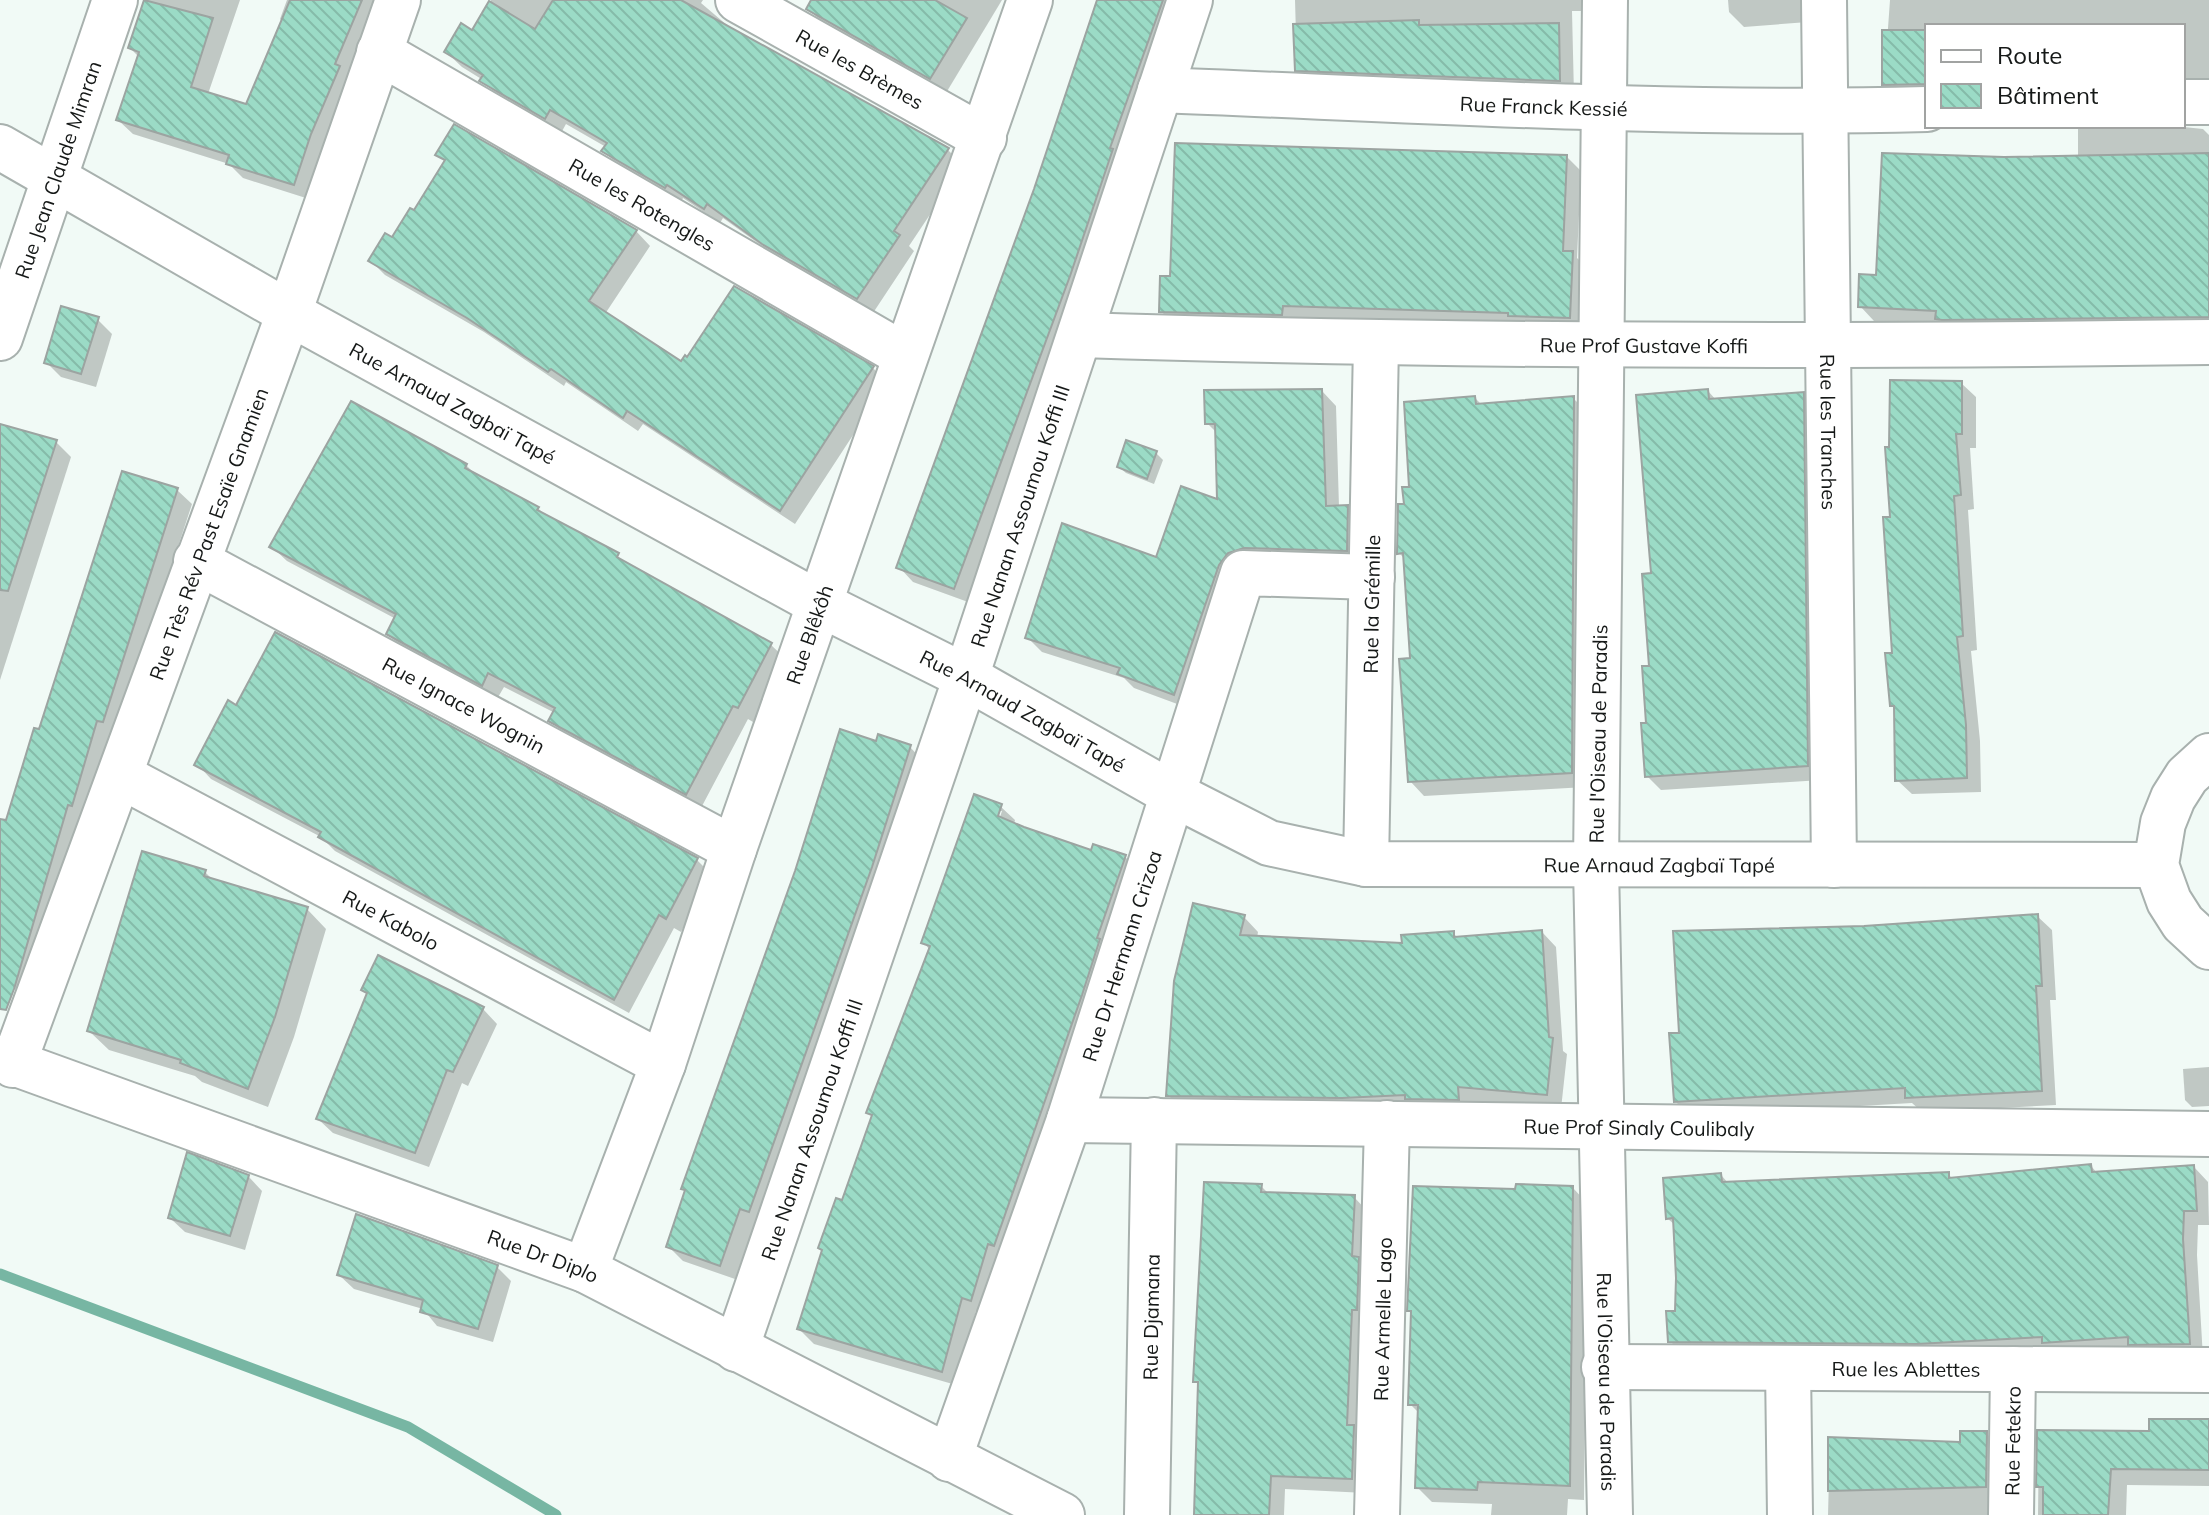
<svg xmlns="http://www.w3.org/2000/svg" width="2209" height="1515" font-family="Mulish,sans-serif">
<style>
.shadow{fill:#0003;fill-rule:evenodd}
.lines{fill:none;stroke-linecap:round;stroke-linejoin:round}
.stream{stroke:#77b6a3;stroke-width:11}
.building{fill:url(#building-back-hatch);stroke:#9ca4a1;stroke-width:2}
.minor-casing{stroke:#a8b1ae;stroke-width:48}
.minor{stroke:#fff;stroke-width:44}
.labels{text-anchor:middle;dominant-baseline:central;stroke-width:8;stroke-linejoin:round;paint-order:stroke}
.street-label{font-size:20px;fill:#151817;stroke:#fff}
</style>
<defs>
<pattern id="building-back-hatch" width="6" height="6" patternUnits="userSpaceOnUse" patternTransform="scale(2)"><rect width="6" height="6" fill="#9bdbc6"/><path d="M-1 5l2 2M0 0l6 6M5-1l2 2" fill="none" stroke="#85bba9"/></pattern>
</defs>
<rect width="100%" height="100%" fill="#f1faf6"/>
<!-- shadow -->
<g class="shadow">
<path d="M147 0H240L208 94 248 107 283 22 280 19 287 0H381L309 199 243 178 229 164 133 134 118 120 139 57 130 48Z"/>
<path d="M491 0H703L701 3 728 26 948 150 963 165 909 246 914 251 873 313 780 259 723 218 720 223 683 198 681 202 619 166 604 151 606 147 566 124 561 133 497 96 483 80 462 67 446 52 473 33Z"/>
<path d="M814 0H1002L946 93 824 24 808 9Z"/>
<path d="M1098 0H1184L968 602 913 582 899 567 1062 115 1059 112Z"/>
<path d="M1295 0H1583V11H1572L1574 95 1312 85 1297 70Z"/>
<path d="M1728 0H1806L1808 22 1744 27 1729 12Z"/>
<path d="M1890 0H2209V92L2183 97V26H1927V98L1898 99 1884 84Z"/>
<path d="M2078 126H2174L2203 129 2209 135V332L1874 321 1860 306 1878 277 2004 159 2078 157Z"/>
<path d="M438 154 636 231 650 246 605 314 681 364 873 368 887 383 795 524 643 424 638 431 566 382 564 386 484 332 385 275 371 261 414 213 446 162Z"/>
<path d="M1566 156 1581 171 1577 258 1587 268 1584 332 1175 326 1161 311Z"/>
<path d="M97 319 112 334 96 387 61 377 46 362Z"/>
<path d="M1961 383 1976 397V448H1970L1974 509 1968 510 1977 650 1971 651 1980 741 1981 792 1912 794 1897 780 1896 709 1892 705 1893 519Z"/>
<path d="M1322 391 1336 406 1339 507H1347L1362 522 1361 565 1259 562 1188 708 1134 688 1124 678 1042 652 1027 637 1157 559 1219 502 1217 433 1207 423Z"/>
<path d="M1708 391 1717 401 1803 394 1817 409 1822 780 1661 790 1647 776 1653 575Z"/>
<path d="M1475 398 1482 405 1573 398 1588 413 1586 787 1424 796 1410 781 1412 660 1405 559 1399 553 1406 506 1411 489Z"/>
<path d="M0 426 56 442 71 457 0 680Z"/>
<path d="M1156 453 1163 460 1154 484 1126 473 1119 467Z"/>
<path d="M466 465 477 476 538 508 547 518 771 645 786 659 753 722 748 719 701 808 565 735 551 721 555 713 504 687 497 699 403 649 388 634 396 619 287 561 272 547Z"/>
<path d="M177 490 192 504 31 994 0 984V821L7 823Z"/>
<path d="M877 744 910 747 924 762 763 1226 755 1223 735 1279 683 1261 668 1246 687 1192 683 1188Z"/>
<path d="M197 764 697 860 711 874 681 932 674 928 629 1013 335 851 321 837 211 779Z"/>
<path d="M976 797 1000 806 1015 820 1014 825 1092 852 1095 846 1125 857 1140 871 1111 953 1114 956 1096 1011 1009 1259 1003 1257 985 1314 976 1311 956 1385 814 1344 799 1329 824 1252 820 1248 837 1201 843 1203 873 1117 869 1113 930 950 923 942ZM997 811H1002L997 826 993 825Z"/>
<path d="M205 872 214 881 307 909 326 929 294 1037 268 1107 202 1082 195 1076 109 1050 89 1031Z"/>
<path d="M2037 916 2052 930 2056 1000H2050L2056 1105 1922 1112 1912 1103 1690 1116 1676 1102 1681 1035 1864 928Z"/>
<path d="M1244 917 1258 932 1257 938 1404 945 1453 933 1459 939 1542 932 1556 947 1563 1051 1567 1054 1561 1109 1472 1101 1473 1114 1182 1110 1168 1095Z"/>
<path d="M483 1009 497 1024 468 1086 462 1083 429 1167 333 1133 318 1119Z"/>
<path d="M2209 1067V1106L2192 1107 2185 1100 2183 1069Z"/>
<path d="M2091 1166 2098 1174 2194 1167 2208 1182 2209 1225H2198L2197 1255 2203 1358 1685 1356 1670 1341 1677 1313 1676 1226 1667 1218 1721 1175 1729 1184 1948 1174 1954 1180Z"/>
<path d="M248 1176 262 1191 245 1250 185 1232 170 1218Z"/>
<path d="M1261 1186 1270 1195 1354 1197 1368 1212 1366 1493 1285 1489 1284 1515H1196L1200 1386 1195 1381Z"/>
<path d="M1573 1188 1587 1203 1584 1500 1568 1499 1567 1515H1491L1492 1504 1432 1502 1417 1487 1420 1414 1410 1404 1413 1314 1409 1310 1517 1192Z"/>
<path d="M497 1267 511 1281 493 1342 437 1326 423 1309 354 1289 339 1275Z"/>
<path d="M2209 1421V1486L2127 1485 2126 1515H2038L2039 1432 2151 1433Z"/>
<path d="M1986 1433 2003 1450V1515H1828L1830 1440 1962 1444Z"/>
</g>
<g class="lines">
<!-- stream -->
<path class="stream" d="M0 1274 408 1427 556 1515"/>
</g>
<!-- building -->
<g class="building">
<path d="M144 0 213 18 191 87 246 104 290 0H362L335 64 340 66 311 134 294 185 226 164 229 155 116 120 139 52 128 48Z"/>
<path d="M553 0H681L949 148 894 231 900 235 857 299 762 244 707 204 704 209 667 185 665 188 601 151 607 143 550 110 545 119 479 81 483 75 444 52 461 23 472 30 489 1 535 29Z"/>
<path d="M811 0H935L967 18 930 79 806 9Z"/>
<path d="M1097 0H1163L1110 148 1113 149 1070 276 954 589 896 568 1034 189Z"/>
<path d="M1419 20V25L1559 23 1560 81 1295 71 1293 24Z"/>
<path d="M1882 30H1927V84L1882 85Z"/>
<path d="M454 124 637 230 589 301 681 361 685 355 687 357 734 286 874 366 780 511 627 411 623 418 551 369 548 372 467 318 368 261 385 233 392 237 410 208 414 210 445 160 435 155Z"/>
<path d="M1175 143 1567 155 1563 251H1573L1570 318 1508 316V313L1283 306 1282 315 1159 312 1160 276H1170Z"/>
<path d="M1882 153 2004 157 2209 153V317L1942 320 1935 319 1936 311 1858 307 1859 274 1876 275Z"/>
<path d="M61 306 99 317 81 374 44 363Z"/>
<path d="M1890 380 1962 381V434H1956L1961 495 1954 496 1963 636 1957 637 1966 725 1967 778 1895 781 1894 706H1890L1885 653H1892L1883 517H1890L1885 447H1889Z"/>
<path d="M1322 389 1326 506 1348 505 1347 551 1244 548 1228 553 1219 565 1174 695 1117 674 1120 668 1025 638 1062 523 1156 557 1181 486 1217 499 1215 424H1205L1204 390Z"/>
<path d="M1708 389 1709 399 1804 392 1808 766 1645 777 1641 723H1646L1642 666H1649L1642 574 1651 573 1636 395Z"/>
<path d="M1475 396 1476 404 1574 396 1572 773 1408 782 1399 659 1410 658 1403 553 1397 554 1398 504H1404L1402 487H1409L1404 402Z"/>
<path d="M351 401 467 464 465 468 539 507 537 510 619 553 617 557 772 643 738 708 733 706 686 795 548 721 555 708 488 673 482 686 386 634 396 614 269 547Z"/>
<path d="M0 424 57 440 8 591 0 590Z"/>
<path d="M1126 440 1157 451 1147 479 1117 467Z"/>
<path d="M122 471 178 488 103 722 97 721 72 806 68 805 14 989 6 1010 0 1009V819L6 820 34 728 39 729Z"/>
<path d="M275 632 698 858 666 919 659 915 614 1000 318 837 321 832 194 765 228 700 236 705Z"/>
<path d="M840 729 876 741 878 734 911 745 872 867 749 1212 740 1209 720 1266 666 1247 685 1190 681 1189 795 871Z"/>
<path d="M974 794 1002 804 998 816 1024 827 1091 850 1093 844 1126 855 1097 938 1100 939 1082 995 994 1246 988 1244 971 1301 962 1298 942 1372 797 1329 822 1250 818 1248 836 1198 842 1200 872 1115 866 1113 930 946 921 943Z"/>
<path d="M142 851 206 870 204 876 308 907 275 1017 248 1089 180 1063 181 1060 87 1031Z"/>
<path d="M1193 903 1245 915 1240 935 1402 943 1401 935 1454 931V937L1542 930 1549 1037 1553 1038 1547 1095 1458 1087 1459 1100 1405 1099V1095L1342 1098 1166 1096 1174 981Z"/>
<path d="M2038 914 2042 986H2036L2042 1091 1905 1098V1088L1674 1102 1669 1033H1679L1673 931 1864 926Z"/>
<path d="M378 955 484 1007 453 1072 447 1070 415 1153 316 1119 367 993 361 990Z"/>
<path d="M187 1152 249 1175 230 1236 168 1218Z"/>
<path d="M2091 1164 2092 1172 2194 1165 2197 1211H2184L2183 1239 2190 1344 2128 1345V1337L2042 1343V1337L1917 1344 1668 1342 1666 1311H1675L1676 1278 1673 1218 1666 1219 1663 1178 1721 1173 1722 1182 1949 1172V1178Z"/>
<path d="M1204 1182 1262 1184 1261 1192 1355 1195 1352 1256 1359 1257 1357 1310H1352L1347 1425H1354L1352 1479 1271 1476 1269 1515H1194L1198 1382H1193Z"/>
<path d="M1516 1184 1573 1186 1570 1486 1478 1482 1477 1490 1415 1488 1418 1405H1408L1411 1311H1407L1413 1186 1515 1189Z"/>
<path d="M356 1214 498 1265 478 1329 420 1312 423 1300 337 1275Z"/>
<path d="M2149 1419H2209V1470L2111 1469 2108 1515H2043V1487H2036L2037 1430 2149 1431Z"/>
<path d="M1960 1431H1987L1986 1487 1828 1491V1437L1960 1442Z"/>
</g>
<g class="lines">
<!-- minor casing -->
<g class="minor-casing">
<g id="minor">
<path id="s1" d="M738 0 984 138"/>
<path id="s2" d="M1605 0 1596 867 1610 1515"/>
<path id="s3" d="M1824 0 1834 865"/>
<path id="s4" d="M379 52 904 355"/>
<path id="s5" d="M1160 90C1416 100 1671 116 1927 109"/>
<path d="M2183 102H2209"/>
<path id="s6" d="M0 147 289 313 820 604 966 677 1171 793 1269 843 1366 864 2156 865"/>
<path id="s7" d="M1080 335C1457 347 1833 347 2209 342"/>
<path id="s8" d="M0 338 115 0"/>
<path id="s9" d="M196 561 734 849"/>
<path d="M2209 756 2187 776 2173 798 2163 823 2156 865 2169 901 2183 923 2209 947"/>
<path id="s10" d="M121 776 663 1064"/>
<path id="s11" d="M1366 864 1376 344"/>
<path id="s12" d="M0 1058 585 1270 1062 1515"/>
<path id="s13" d="M13 1065 289 313 398 0"/>
<path id="s14" d="M1069 1120 2209 1134"/>
<path id="s15" d="M585 1270 663 1064 734 849 1030 0"/>
<path id="s16" d="M736 1349 966 677 1190 0"/>
<path id="s17" d="M1604 1367 2209 1370"/>
<path d="M1788 1368 1790 1515"/>
<path id="s18" d="M949 1459 1069 1120 1243 573 1372 577"/>
<path id="s19" d="M1147 1515 1154 1120"/>
<path id="s20" d="M1377 1515 1387 1123"/>
<path id="s21" d="M2011 1515 2013 1369"/>
</g>
</g>
<!-- minor -->
<use href="#minor" class="minor"/>
</g>
<g class="labels">
<!-- street labels -->
<g class="street-label">
<text stroke="none"><textPath href="#s1" startOffset="140">Rue les Brèmes</textPath></text>
<text stroke="none"><textPath href="#s5" startOffset="384">Rue Franck Kessié</textPath></text>
<text stroke="none"><textPath href="#s8" startOffset="178">Rue Jean Claude Mimran</textPath></text>
<text stroke="none"><textPath href="#s4" startOffset="304">Rue les Rotengles</textPath></text>
<text stroke="none"><textPath href="#s7" startOffset="564">Rue Prof Gustave Koffi</textPath></text>
<text stroke="none"><textPath href="#s6" startOffset="520">Rue Arnaud Zagbaï Tapé</textPath></text>
<text stroke="none"><textPath href="#s3" startOffset="432">Rue les Tranches</textPath></text>
<text stroke="none"><textPath href="#s16" startOffset="880">Rue Nanan Assoumou Koffi III</textPath></text>
<text stroke="none"><textPath href="#s13" startOffset="566">Rue Très Rév Past Esaïe Gnamien</textPath></text>
<text stroke="none"><textPath href="#s11" startOffset="260">Rue la Grémille</textPath></text>
<text stroke="none"><textPath href="#s15" startOffset="674">Rue Blêkôh</textPath></text>
<text stroke="none"><textPath href="#s9" startOffset="304">Rue Ignace Wognin</textPath></text>
<text stroke="none"><textPath href="#s6" startOffset="1168">Rue Arnaud Zagbaï Tapé</textPath></text>
<text transform="translate(1598 734) rotate(-89)">Rue l'Oiseau de Paradis</text>
<text stroke="none"><textPath href="#s6" startOffset="1840">Rue Arnaud Zagbaï Tapé</textPath></text>
<text stroke="none"><textPath href="#s10" startOffset="306">Rue Kabolo</textPath></text>
<text stroke="none"><textPath href="#s18" startOffset="532">Rue Dr Hermann Crizoa</textPath></text>
<text stroke="none"><textPath href="#s14" startOffset="570">Rue Prof Sinaly Coulibaly</textPath></text>
<text stroke="none"><textPath href="#s16" startOffset="232">Rue Nanan Assoumou Koffi III</textPath></text>
<text stroke="none"><textPath href="#s12" startOffset="578">Rue Dr Diplo</textPath></text>
<text stroke="none"><textPath href="#s19" startOffset="198">Rue Djamana</textPath></text>
<text stroke="none"><textPath href="#s20" startOffset="196">Rue Armelle Lago</textPath></text>
<text stroke="none"><textPath href="#s17" startOffset="302">Rue les Ablettes</textPath></text>
<text stroke="none"><textPath href="#s2" startOffset="1382">Rue l'Oiseau de Paradis</textPath></text>
<text stroke="none"><textPath href="#s21" startOffset="74">Rue Fetekro</textPath></text>
</g>
</g>
<!-- legend -->
<rect x="1925" y="24" width="260" height="104" fill="#ffffff" stroke="#a1a3a2" stroke-width="2"/>
<rect x="1941" y="50" width="40" height="12" fill="#ffffff" stroke="#a1a3a2" stroke-width="2"/>
<text x="1997" y="64" font-size="24" fill="#151817">Route</text>
<rect x="1941" y="84" width="40" height="24" fill="url(#building-back-hatch)" stroke="#a1a3a2" stroke-width="2"/>
<text x="1997" y="104" font-size="24" fill="#151817">Bâtiment</text>
</svg>
